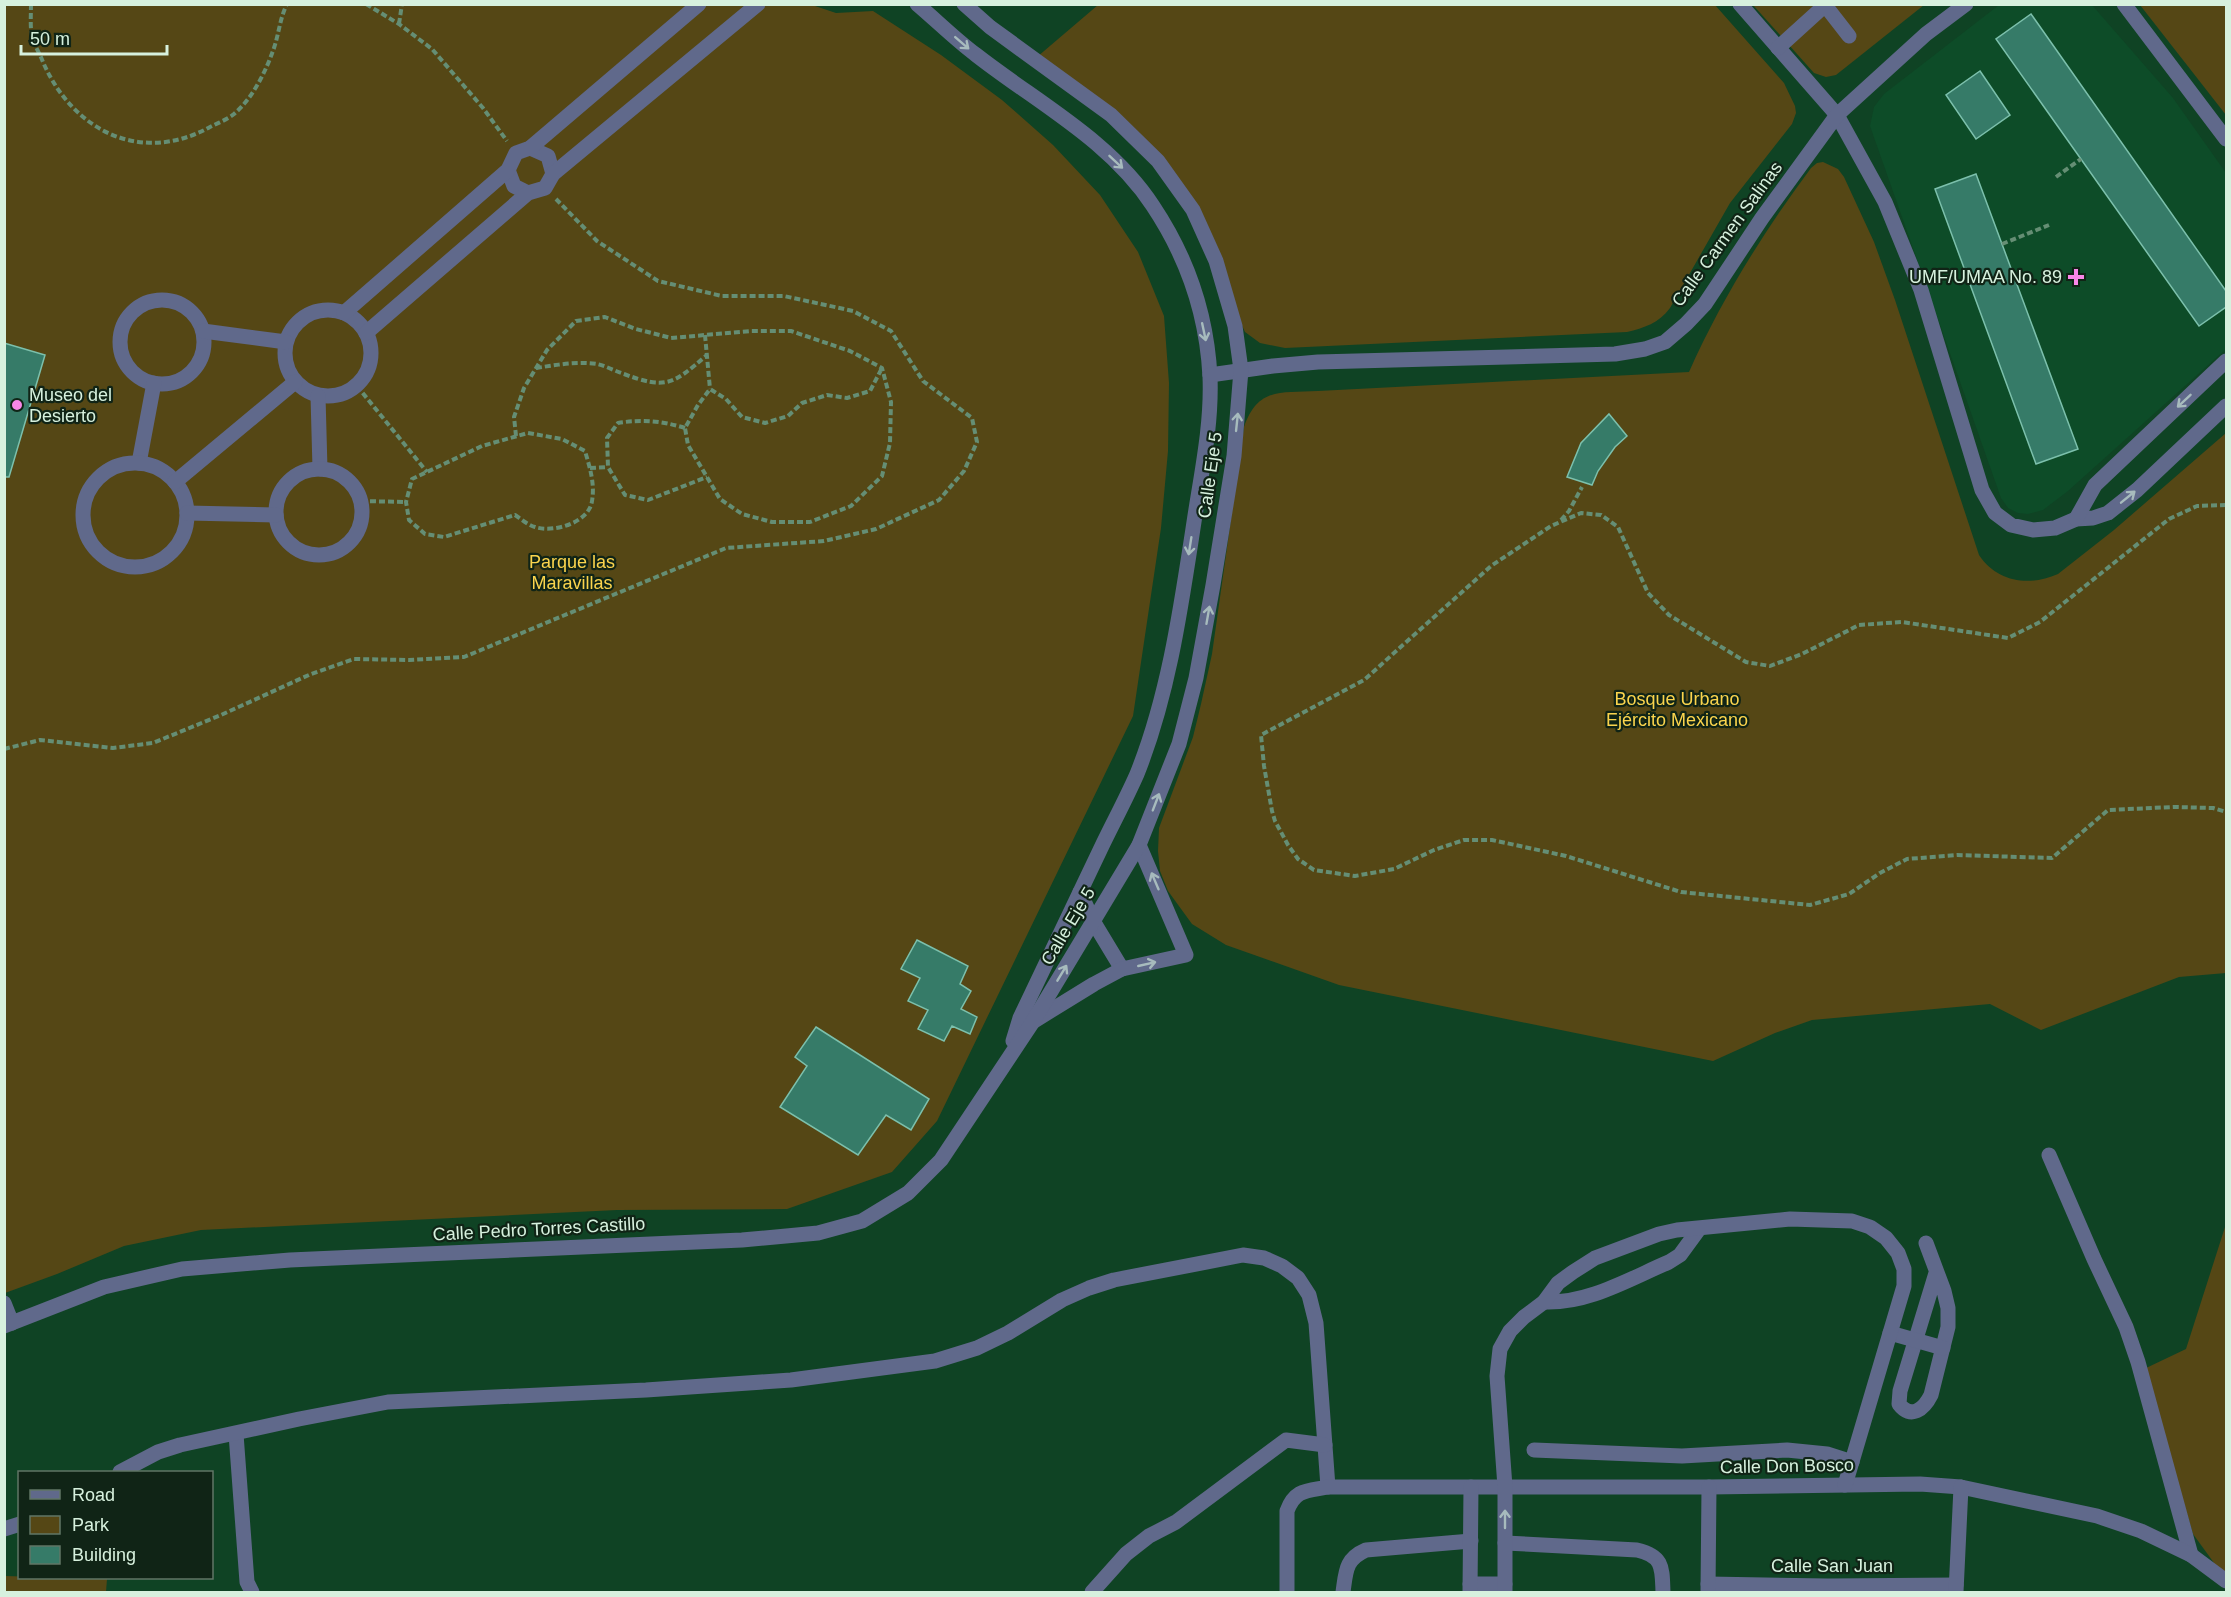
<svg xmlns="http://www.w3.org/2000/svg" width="2231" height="1597" font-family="Helvetica,sans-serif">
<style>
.built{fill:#0d4c28}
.green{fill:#554715}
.building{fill:#367b68;stroke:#7cc0ac;stroke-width:1.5}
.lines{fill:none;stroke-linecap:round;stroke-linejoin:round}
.path{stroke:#658e74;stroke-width:4;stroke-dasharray:6 3;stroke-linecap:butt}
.minor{stroke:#60698b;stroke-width:15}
.oneway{stroke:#a7bbbd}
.poi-dot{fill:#f987e8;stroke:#102416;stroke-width:2}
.labels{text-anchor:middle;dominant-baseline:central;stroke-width:4.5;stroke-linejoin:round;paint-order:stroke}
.street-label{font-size:18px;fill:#d7f1de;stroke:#102416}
.poi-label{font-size:18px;fill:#d7f1de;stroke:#102416;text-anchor:end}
.park-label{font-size:18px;fill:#fad44d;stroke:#102416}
</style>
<rect width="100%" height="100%" fill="#0f4324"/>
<!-- built -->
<path class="built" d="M1999 5H2092L2173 98 2226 173V349L2068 491 2043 510 2028 514 2018 513 2008 508 2001 498 1870 126 1874 107 1884 94Z"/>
<!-- green -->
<g class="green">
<path d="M809 4 836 13 873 11 941 55 1002 100 1053 145 1100 195 1138 252 1164 316 1169 383 1168 451 1161 528 1133 716 937 1121 892 1172 787 1209 617 1210 201 1230 124 1246 57 1274 5 1293 4 5Z"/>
<path d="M1098 5H1715L1784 83 1795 106 1796 113 1792 124 1730 203 1670 308C1659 323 1644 328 1627 332L1285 348 1260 343 1245 332 1175 180 1037 57Z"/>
<path d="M1753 5H1924L1836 75 1826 77 1814 73Z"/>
<path d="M2140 5H2226V115Z"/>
<path d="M1823 162 1838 169 1844 177 1874 242 1895 300 1979 555C1997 582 2029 587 2058 574L2114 530 2226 433V973L2179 977 2041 1030 1990 1004 1812 1020 1775 1033 1713 1061 1339 985 1226 945 1192 924 1168 891 1160 871 1158 851 1159 828 1193 737 1201 704 1212 654 1244 427C1258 387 1281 393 1318 391L1689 372C1721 300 1764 231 1811 168L1817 163Z"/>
<path d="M2226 1224V1575L2217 1567 2193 1534 2144 1369 2186 1349Z"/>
<path d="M5 1576 107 1579 106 1592H5Z"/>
</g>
<!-- building -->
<g class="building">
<path d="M2031 14 2226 291V307L2199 326 1996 39Z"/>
<path d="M1980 71 2010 115 1976 139 1946 95Z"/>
<path d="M1976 174 2078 449 2036 464 1935 189Z"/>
<path d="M4 343 45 355 9 477H4Z"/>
<path d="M1609 414 1627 436 1615 447 1598 471 1592 485 1567 477 1581 443Z"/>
<path d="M917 940 968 966 960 984 971 991 961 1009 977 1017 970 1034 952 1026 944 1041 918 1029 928 1010 908 1001 920 978 901 969Z"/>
<path d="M816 1027 929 1099 911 1130 886 1115 858 1155 780 1107 807 1066 795 1057Z"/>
</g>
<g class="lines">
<!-- path -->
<g class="path">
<path d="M31 4C31 15 30 27 32 36 34 45 40 54 43 62 73 131 141 165 210 127 218 123 228 119 234 114 253 98 266 71 274 48 279 33 280 18 287 4"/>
<path d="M366 4 399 24 432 49 483 108 507 141"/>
<path d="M399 24 402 4"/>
<path d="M2056 177 2081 159"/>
<path d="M2002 244 2049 225"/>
<path d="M705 335 710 389"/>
<path d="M536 368C556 365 577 361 597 364 606 366 615 371 624 374 667 390 673 384 707 355"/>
<path d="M357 386 427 472"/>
<path d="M685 428C662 421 642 419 618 423L607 438 608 467 625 495 648 500 707 477"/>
<path d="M528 433 562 439 585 451C590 468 595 484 592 501 589 523 553 533 535 527 528 525 521 519 515 515L444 537 425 534 409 520 406 502 412 479 482 446Z"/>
<path d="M516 436 514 417 524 388 547 350 576 321 605 317 636 329 671 338 751 331H791L850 351 882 368 891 402 890 443 882 476 851 506 810 522H772L742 514 720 499 688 445 685 428 698 405 710 389 726 399 742 417 765 423 788 416 802 403 827 395 847 398 870 391 882 368"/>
<path d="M590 468 608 467"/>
<path d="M361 501 406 502"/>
<path d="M2226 505 2197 506 2169 519 2040 622 2008 638 1902 622 1859 625 1802 654 1770 666 1746 662 1669 615 1648 593 1618 527 1601 515 1581 513 1551 526 1491 566 1364 680 1261 735 1264 766 1272 811 1275 821 1288 845 1298 859 1314 870 1355 876 1394 869 1434 850 1464 840H1492L1566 856 1681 892 1810 905 1849 894 1880 873 1907 859 1957 855 2052 858 2108 810 2174 807 2213 808 2226 812"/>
<path d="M1561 520 1569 511 1582 487"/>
<path d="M4 749 40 740 113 748 153 743 221 715 311 674 354 659 409 660 464 657 726 548 824 541 876 529 939 500 964 471 977 442 972 418 923 381 891 331 853 311 784 296H722L658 281 597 241 556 199"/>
</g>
<!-- minor -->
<g class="minor">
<path d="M917 4C937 21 955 39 975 54 1036 102 1110 140 1153 206 1187 257 1207 316 1210 377 1212 425 1201 475 1194 522 1181 607 1169 694 1137 774 1126 799 1113 823 1101 848 1074 905 1047 961 1020 1018L1013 1041"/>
<path d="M1740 4 1837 115 1885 202 1921 290 1982 490 1995 513 2011 525 2033 530 2055 528 2076 519 2093 518 2108 513 2137 490 2226 406"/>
<path d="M2124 4 2226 139"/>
<path d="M1778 48 1822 8 1828 9 1849 36"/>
<path d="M530 148 548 156 553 174"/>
<path d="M508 170 514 186 528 193"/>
<circle cx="162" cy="342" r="42"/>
<circle cx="328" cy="353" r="43"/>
<path d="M344 313 508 170 516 153 530 148 699 4"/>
<path d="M203 331 286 342"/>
<path d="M366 333 528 193 545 188 553 174 758 4"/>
<path d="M1210 375 1273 366 1318 362 1615 354 1645 349 1665 342 1686 324 1705 304 1762 218 1837 115 1926 34 1966 4"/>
<path d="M318 396 320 469"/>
<path d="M139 463 154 383"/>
<circle cx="135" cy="515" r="52"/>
<circle cx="319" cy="512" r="43"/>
<path d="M175 482 295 382"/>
<path d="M187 513 276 515"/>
<path d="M2076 519 2095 485 2226 361"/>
<path d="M1080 892 1093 921 1122 969"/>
<path d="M1034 1021 1094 984 1122 969 1186 955 1139 845"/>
<path d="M2049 1155 2094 1259 2126 1327 2138 1362 2191 1555"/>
<path d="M1926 1243 1944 1291 1948 1308V1327L1931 1395C1924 1409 1911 1420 1899 1404L1900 1391 1936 1273"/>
<path d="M1544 1302C1588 1304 1629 1279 1669 1262L1680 1255 1699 1229"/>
<path d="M4 1303 12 1323"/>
<path d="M4 1326 104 1287 182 1269 290 1260 742 1240 818 1233 862 1221 908 1193 941 1160 1032 1023 1139 845 1179 744 1196 678 1213 585 1234 456 1241 370 1235 326 1216 261 1193 210 1158 161 1111 115 990 27 964 4"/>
<path d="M1890 1333 1943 1348"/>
<path d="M236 1434 247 1582 252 1592"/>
<path d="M1534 1450 1682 1456 1787 1450 1827 1454 1852 1462"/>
<path d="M120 1472 158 1452 180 1445 299 1419 388 1402 646 1390 791 1380 935 1361 977 1348 1008 1333 1062 1300 1089 1288 1114 1280 1243 1255 1264 1258 1282 1266 1298 1278 1309 1295 1316 1323 1328 1487"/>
<path d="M4 1529 20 1524"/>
<path d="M1505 1543 1637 1550C1664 1556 1662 1569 1663 1592"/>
<path d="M1470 1584H1505"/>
<path d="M1708 1584 1828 1586 1956 1585"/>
<path d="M1092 1592 1126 1554 1149 1536 1176 1522 1286 1440 1325 1445"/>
<path d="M1287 1592V1511C1295 1489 1307 1491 1328 1487H1709L1920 1484 1961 1487 2097 1516 2141 1531 2191 1555 2226 1581"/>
<path d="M1343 1592C1346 1572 1345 1559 1366 1550L1471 1541"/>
<path d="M1470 1592 1471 1487"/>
<path d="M1505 1592V1487L1497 1376 1500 1349 1510 1331 1524 1317 1544 1302 1558 1283 1573 1272 1595 1258 1659 1234 1677 1230 1790 1219 1852 1221 1870 1227 1886 1238 1898 1253 1904 1269V1286L1845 1485"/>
<path d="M1708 1592 1709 1487"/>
<path d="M1956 1592 1961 1487"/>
</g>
</g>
<!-- one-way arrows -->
<defs><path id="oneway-shaft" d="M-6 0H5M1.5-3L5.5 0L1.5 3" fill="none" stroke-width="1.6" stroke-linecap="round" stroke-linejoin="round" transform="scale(1.5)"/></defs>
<g class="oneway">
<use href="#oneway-shaft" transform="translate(962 43) rotate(41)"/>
<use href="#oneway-shaft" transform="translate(1116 162) rotate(43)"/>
<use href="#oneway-shaft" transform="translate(1204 332) rotate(78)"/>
<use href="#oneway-shaft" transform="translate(2184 401) rotate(137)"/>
<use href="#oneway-shaft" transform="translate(1237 422) rotate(-84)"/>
<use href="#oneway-shaft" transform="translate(2128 497) rotate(-39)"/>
<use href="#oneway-shaft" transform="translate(1190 546) rotate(99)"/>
<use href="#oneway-shaft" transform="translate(1208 615) rotate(-80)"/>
<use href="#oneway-shaft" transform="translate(1156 802) rotate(-69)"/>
<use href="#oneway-shaft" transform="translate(1155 881) rotate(-113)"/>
<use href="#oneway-shaft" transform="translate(1147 964) rotate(-13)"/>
<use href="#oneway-shaft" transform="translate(1062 973) rotate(-59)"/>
<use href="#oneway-shaft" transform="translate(1505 1519) rotate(-90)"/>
</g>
<!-- markers -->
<g class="poi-dot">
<path d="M2073 268h6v6h6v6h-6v6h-6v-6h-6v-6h6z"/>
<circle cx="17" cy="405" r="6"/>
</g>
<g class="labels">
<!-- street labels -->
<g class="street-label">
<text transform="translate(1727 234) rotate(-54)">Calle Carmen Salinas</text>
<text transform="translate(1210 475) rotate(-82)">Calle Eje 5</text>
<text transform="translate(1068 926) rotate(-59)">Calle Eje 5</text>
<text transform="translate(539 1229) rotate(-3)">Calle Pedro Torres Castillo</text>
<text transform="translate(1787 1466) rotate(-1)">Calle Don Bosco</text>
<text x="1832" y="1566">Calle San Juan</text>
</g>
<!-- poi labels -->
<g class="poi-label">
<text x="2062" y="277">UMF/UMAA No. 89</text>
<text x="29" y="395" text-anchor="start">Museo del<tspan x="29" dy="21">Desierto</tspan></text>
</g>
<!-- park labels -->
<g class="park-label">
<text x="572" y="562">Parque las<tspan x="572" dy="21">Maravillas</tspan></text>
<text x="1677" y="699">Bosque Urbano<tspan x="1677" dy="21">Ejército Mexicano</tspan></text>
</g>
</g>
<!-- border -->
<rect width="2231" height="1597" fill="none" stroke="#d7f1de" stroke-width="12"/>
<!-- legend -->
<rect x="18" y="1471" width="195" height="108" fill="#102416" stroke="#607666" stroke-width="1.5"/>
<rect x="30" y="1490" width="30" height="9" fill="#60698b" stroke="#607666" stroke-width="1.5"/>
<text x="72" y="1501" font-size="18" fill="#d7f1de">Road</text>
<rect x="30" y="1516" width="30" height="18" fill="#554715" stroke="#607666" stroke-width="1.5"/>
<text x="72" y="1531" font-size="18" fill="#d7f1de">Park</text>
<rect x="30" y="1546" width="30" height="18" fill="#367b68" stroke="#607666" stroke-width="1.5"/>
<text x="72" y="1561" font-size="18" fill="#d7f1de">Building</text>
<!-- scale -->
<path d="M21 45v9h146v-9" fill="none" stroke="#d7f1de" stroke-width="3"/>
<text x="30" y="45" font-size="18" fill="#d7f1de" stroke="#102416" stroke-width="4.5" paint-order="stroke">50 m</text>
</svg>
